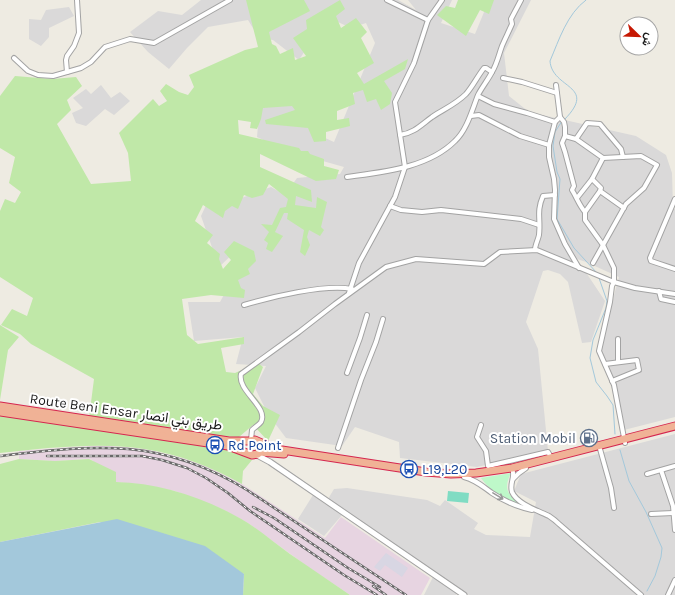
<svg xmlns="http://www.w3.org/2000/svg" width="675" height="595" font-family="Karla,Vazirmatn,sans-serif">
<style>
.residential{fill:#dad9d9}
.industrial{fill:#e7d4e1}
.grass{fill:#c0e8a8}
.park{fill:#bef8c9}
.pitch{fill:#80dcc3}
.plaza{fill:#d8d6e3}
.water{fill:#a3c8db}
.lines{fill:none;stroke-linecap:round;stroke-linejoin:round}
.stream{stroke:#a3c8db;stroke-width:1}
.minor-casing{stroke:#a3a3a3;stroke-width:6}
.tertiary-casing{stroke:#a3a3a3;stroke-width:7}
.trunk-casing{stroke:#d5264f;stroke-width:9}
.minor{stroke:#fff;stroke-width:4}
.tertiary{stroke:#fff;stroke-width:5}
.trunk{stroke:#f0b296;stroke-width:7}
.rail-casing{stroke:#6a6a6a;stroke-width:2.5}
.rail{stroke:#fff;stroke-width:1;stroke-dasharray:3;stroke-linecap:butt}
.oneway{stroke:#999}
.labels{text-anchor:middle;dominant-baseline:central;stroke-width:4;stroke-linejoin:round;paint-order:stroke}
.street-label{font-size:14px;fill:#1c1c1c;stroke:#fff}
.service-label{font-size:14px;fill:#4e5e75;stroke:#fff;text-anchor:end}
.transit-label{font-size:14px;fill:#164399;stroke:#fff;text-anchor:start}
</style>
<rect width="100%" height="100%" fill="#eeebe2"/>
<!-- residential -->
<g class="residential">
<path d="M201 0H398L416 10 408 0H452L441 23 475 34 489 0H531L504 53 509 96 529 112 636 136 666 155 672 173 673 208 675 209V417L620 431 612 389 601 352 614 295 619 277 586 262 577 259 605 301 591 342 582 343 568 282 560 274 548 270 543 271 526 322 538 349 548 451 477 467 400 458 399 442 355 427 342 446 286 438 268 414 255 388 266 366 236 364 243 337 194 341 188 302H220L236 273 240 247 219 267 201 216 209 199 236 200 271 187 285 195 297 178 340 174 344 167 284 150 257 137 260 103 323 98 314 133 334 142 375 43 366 23 351 28 327 17 299 60 273 40 259 38 248 20 208 27 187 48 169 69 148 52 130 32 158 11 182 15Z"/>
<path d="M69 7 74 16 49 28V37L41 46 29 39V19L41 20 46 10Z"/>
<path d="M101 85 111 98 120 92 130 101 114 115 105 109 86 126 76 123 72 113 83 108 73 98 86 89 91 94Z"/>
<path d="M675 434V595H469L460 589 456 595H424L435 573 342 515 324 536 298 519 313 495 325 504 334 489 347 488 427 500 440 506 445 500 478 523 474 529 486 535 530 537 536 502 514 491 521 474Z"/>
</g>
<!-- industrial -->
<path class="industrial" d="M91 446H113L145 449 182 458 208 467 242 484 325 538 341 517 430 578 421 595H350L311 569 248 523 222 509 175 491 137 484 115 482 92 460 89 459 55 461 19 459V451Z"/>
<!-- grass -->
<g class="grass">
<path d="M246 0H304L310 11 269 32 272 44 276 46 280 54 293 48 295 60 306 56 293 38 307 29 306 20 340 0 345 9 336 16 341 28 356 18 367 32 361 38 374 63 357 73 364 84 408 59 405 69 384 81 392 93 390 104 381 110 376 99 367 102 363 90 353 93 355 104 337 111V120L349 118 350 126 326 132V141L314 142 308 128 266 124 265 120 295 110 292 106 263 108 261 119 257 129 250 128 251 122 238 120 239 134 299 148 301 151H308L310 154 324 159V166L339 170 336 179 316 181 260 154V167L311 190 312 202 296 196 295 205 316 208 317 197 327 202 321 227 324 230 320 236 309 230 307 237 310 245 305 256 300 252 304 230 287 219 288 213H284L275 232 283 236 272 252 266 249 268 243 264 240 269 232 261 224 272 225 280 208 286 207 288 199 269 184 263 195 252 198 244 195 238 209 232 206 225 211 223 218 203 205 195 221 213 235 207 243 220 254 219 259 223 269 231 260 224 252 234 241 254 251 256 261 248 269 250 274 238 280 241 288 245 290 244 298 211 295 182 299 187 335 198 344 244 337V344L221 348 226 372 235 373 258 363 263 367 253 394 263 406 280 415 268 441 253 425 239 437 213 436 89 418 94 379 31 344 20 334 1 325 12 309 27 316 33 298 0 277V211L5 199 15 203 21 192 9 183 15 157 0 148V96L15 76 52 79 76 77 82 86 67 100 71 110 57 124 91 184 131 181 128 153 119 133 153 99 159 106 167 101 160 91 166 84 179 92 188 95 194 87 189 75 245 50 258 47Z"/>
<path d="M458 0H494L489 14 480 10 466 36 437 15 446 6 455 8Z"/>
<path d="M0 325 19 337 8 350 0 400Z"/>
<path d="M0 414 215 445 241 453 252 460 243 471 242 484C211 467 179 454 144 449 100 442 45 448 0 453Z"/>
<path d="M19 459 55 461 89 459 116 472V482C161 483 209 499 248 523 262 532 276 544 290 554 310 568 330 581 350 595H243L244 574 100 522 0 542V464Z"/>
</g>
<!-- park -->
<path class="park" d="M511 473C504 487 506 495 520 502L519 505C504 498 491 492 481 478Z"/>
<!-- pitch -->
<path class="pitch" d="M448 491 469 493 468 503 447 501Z"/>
<!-- plaza -->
<path class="plaza" d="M386 553 408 568 402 577 385 565 380 571 374 567Z"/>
<!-- water -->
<path class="water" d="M117 519 205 546 244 574 243 595H0V542Z"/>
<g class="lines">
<!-- stream -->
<g class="stream">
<path d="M565 119C598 85 552 89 550 61 559 40 567 14 586 0"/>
<path d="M562 121 555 132 553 146 557 172 560 179 557 219 574 248 597 273"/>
<path d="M599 278 607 301 606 308 593 340 590 358 596 382 607 396 613 405 615 434"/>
<path d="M620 450 629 481 646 512 662 548 661 557 655 576 647 591"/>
</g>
<!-- minor casing -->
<g class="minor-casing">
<g id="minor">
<path d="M387 0 428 20"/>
<path d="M14 58 28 71 38 75 53 76 81 68 91 62 105 47 130 39 154 43 230 0"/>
<path d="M67 72 66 60 67 56 74 46 79 33 77 0"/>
<path d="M503 78 522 82 557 93"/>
<path d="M556 85 560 117 564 122 565 127V136"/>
<path d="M478 96 494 104 527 113 555 122"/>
<path d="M471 116 479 115 520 136 549 145V157L554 179 555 190 554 219 565 244 579 268"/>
<path d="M400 135C414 133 421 125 432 117 444 109 456 104 466 94 473 86 477 77 484 68H486L492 72"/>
<path d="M576 139 565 136 562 143 565 152 574 186 572 190C577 198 579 205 585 212V220L603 245 614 268V282L612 286 610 302 599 351 614 385 625 443"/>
<path d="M549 145 555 122 560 117"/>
<path d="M347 177C383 172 428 168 455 141 467 130 472 110 478 95 482 87 488 80 492 72 497 64 499 54 502 46 505 39 509 31 512 24L511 19 521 0"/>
<path d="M600 191 624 208"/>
<path d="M577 198 592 179 603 158 576 139 587 123 600 124 621 149 623 157"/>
<path d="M675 199 650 258 651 261 675 269"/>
<path d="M390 206 401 210 422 212 441 210 486 215 521 219 539 225"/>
<path d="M585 212 600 191 601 188 592 179"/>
<path d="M535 250C535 245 538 240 539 235 541 219 536 212 543 196L555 195"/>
<path d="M593 263 626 204 644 188 657 165 641 156 603 158"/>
<path d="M659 291 661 299 675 302"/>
<path d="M349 293 359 263 395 197 405 167 395 102 414 63 428 20 442 0"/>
<path d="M244 305C271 297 324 284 352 289"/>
<path d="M618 339V361"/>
<path d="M605 364 637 360 639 370 612 381"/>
<path d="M347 373 360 338 367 315"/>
<path d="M481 425 477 437 486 451 488 466 548 452 551 457"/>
<path d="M251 440 252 430C255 427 259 425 261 422 269 407 237 391 241 374L299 332 335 304 386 267 416 259 484 264 500 252 537 250 614 282 635 288 675 294"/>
<path d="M338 448 361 380 376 342 383 319"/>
<path d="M600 449 611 488 614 508"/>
<path d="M512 468C516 477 509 483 512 492 517 504 539 511 549 516 552 518 556 521 559 524L641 595"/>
<path d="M661 470 673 506 675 530"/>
<path d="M647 474 675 466"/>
<path d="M464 477C476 480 482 486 492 493 504 501 518 507 532 510"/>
<path d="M513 479 519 473 526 468"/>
<path d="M651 514 673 513"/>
<path d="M668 595 675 580"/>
</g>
</g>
<!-- tertiary casing -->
<g class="tertiary-casing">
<path id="tertiary" d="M257 455 270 462 464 595"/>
</g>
<!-- trunk casing -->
<g class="trunk-casing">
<g id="trunk">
<path d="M0 406 229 441H249L255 440 264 444 282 450 426 472 451 474 476 473 512 468 675 426"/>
<path d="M0 412 228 446 252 455 258 454 261 449"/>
<path d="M260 452 284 454"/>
</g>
</g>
<!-- minor -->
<use href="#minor" class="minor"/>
<!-- tertiary -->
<use href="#tertiary" class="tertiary"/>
<!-- trunk -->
<use href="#trunk" class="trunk"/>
<!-- rail casing -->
<g class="rail-casing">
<g id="rail">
<path d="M0 456C96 445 160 437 247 490L406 595"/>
<path d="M47 456H142L162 460 187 468 206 478 228 493 250 511 344 575 377 595"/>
<path d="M253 507 274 518 348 568 380 587"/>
<path d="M373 586 386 595"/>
</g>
</g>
<!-- rail -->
<use href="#rail" class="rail"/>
</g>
<!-- one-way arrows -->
<defs><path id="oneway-shaft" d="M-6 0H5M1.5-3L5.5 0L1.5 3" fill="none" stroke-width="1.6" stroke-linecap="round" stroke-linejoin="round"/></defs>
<use class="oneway" href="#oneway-shaft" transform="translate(498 496) rotate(31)"/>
<!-- icons -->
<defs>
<g id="fuel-ring" transform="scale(0.9)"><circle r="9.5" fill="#fff" stroke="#5c6f8a" stroke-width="1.5"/><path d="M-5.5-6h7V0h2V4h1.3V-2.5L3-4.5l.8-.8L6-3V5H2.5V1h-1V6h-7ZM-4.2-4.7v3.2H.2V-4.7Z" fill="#5c6f8a"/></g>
<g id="bus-ring" transform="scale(0.9)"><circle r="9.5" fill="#fff" stroke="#1a4fb4" stroke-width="1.5"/><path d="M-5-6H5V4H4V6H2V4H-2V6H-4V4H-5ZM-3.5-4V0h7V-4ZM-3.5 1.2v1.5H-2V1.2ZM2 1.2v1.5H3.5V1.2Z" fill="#1a4fb4"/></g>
</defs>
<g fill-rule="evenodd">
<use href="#fuel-ring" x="589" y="438"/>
<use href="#bus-ring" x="215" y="445"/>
<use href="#bus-ring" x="409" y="469"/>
</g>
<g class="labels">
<!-- street labels -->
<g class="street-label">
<text transform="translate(126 412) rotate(8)">Route Beni Ensar طريق بني انصار</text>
</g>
<!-- service labels -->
<g class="service-label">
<text x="576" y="438">Station Mobil</text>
</g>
<!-- transit labels -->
<g class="transit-label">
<text x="228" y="445">Rd Point</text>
<text x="422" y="469">L19,L20</text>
</g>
</g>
<!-- north arrow -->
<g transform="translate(639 36) rotate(113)"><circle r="19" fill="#ffffff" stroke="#a4a4a4"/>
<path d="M0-3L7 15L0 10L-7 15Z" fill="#c61803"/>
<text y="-6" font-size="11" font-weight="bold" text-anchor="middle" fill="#1c1c1c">ش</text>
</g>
</svg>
